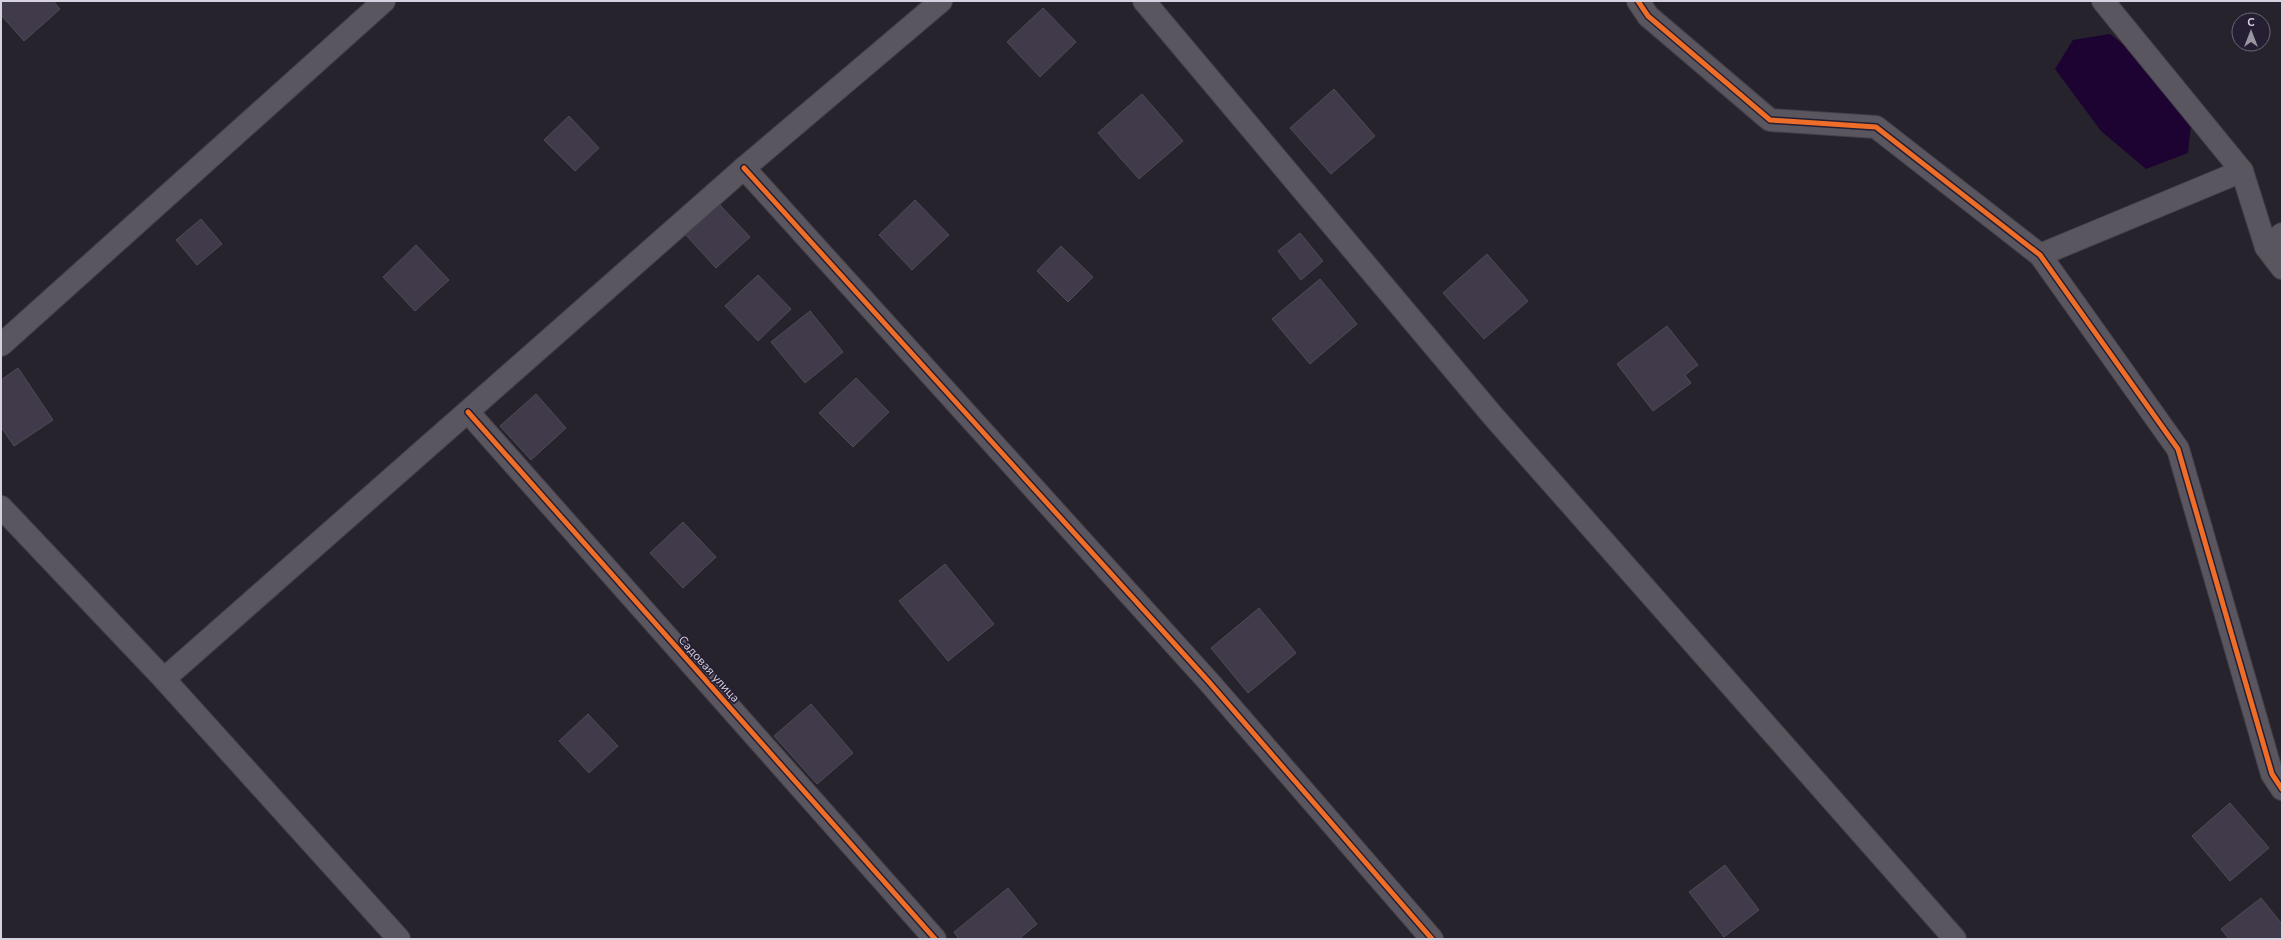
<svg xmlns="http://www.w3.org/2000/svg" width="2283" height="940" font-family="'Nunito Sans',sans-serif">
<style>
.water{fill:#1c0332}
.building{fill:#413a4a;stroke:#4f4c55}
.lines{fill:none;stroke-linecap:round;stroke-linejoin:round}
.minor-casing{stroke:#444049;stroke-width:24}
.minor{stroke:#5a565f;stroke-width:22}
.cycleway-casing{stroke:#261e32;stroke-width:8}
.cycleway{stroke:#ee6e29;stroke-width:5}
.labels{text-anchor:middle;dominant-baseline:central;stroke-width:3.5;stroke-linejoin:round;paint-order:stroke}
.street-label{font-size:12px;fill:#d7d2e0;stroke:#261e32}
</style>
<rect width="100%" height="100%" fill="#27232d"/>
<!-- water -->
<path class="water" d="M2110 34 2143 60 2191 125 2188 153 2146 169 2101 131 2055 69 2073 40Z"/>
<!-- building -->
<g class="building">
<path d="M1 1H53L60 9 24 41 1 15Z"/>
<path d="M1043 8 1076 42 1040 77 1007 42Z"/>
<path d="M1334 89 1375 136 1331 174 1290 128Z"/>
<path d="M1142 94 1183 141 1139 179 1098 133Z"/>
<path d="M569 116 599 148 575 171 544 140Z"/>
<path d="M915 200 949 235 912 270 879 235Z"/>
<path d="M717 202 750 237 716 268 684 233Z"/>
<path d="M201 219 222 244 197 265 176 240Z"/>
<path d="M1300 233 1323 261 1301 280 1278 251Z"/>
<path d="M416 245 449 280 415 311 383 277Z"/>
<path d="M1061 246 1093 277 1068 302 1037 271Z"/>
<path d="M1487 254 1528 301 1484 339 1443 293Z"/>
<path d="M758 275 791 309 758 341 725 306Z"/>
<path d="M1320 279 1357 324 1310 364 1272 319Z"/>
<path d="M810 311 843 352 805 383 771 342Z"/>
<path d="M1667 326 1698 365 1685 375 1691 383 1653 411 1617 364Z"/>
<path d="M18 368 53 420 14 446 1 427V380Z"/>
<path d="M856 378 889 412 853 447 819 413Z"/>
<path d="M536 394 566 428 531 460 500 426Z"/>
<path d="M683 522 716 557 683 588 650 553Z"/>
<path d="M945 564 994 624 948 661 899 601Z"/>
<path d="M1259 608 1296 653 1248 693 1211 648Z"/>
<path d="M811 704 853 753 817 784 774 736Z"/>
<path d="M588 714 618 746 589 773 559 741Z"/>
<path d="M2230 803 2269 848 2230 881 2192 836Z"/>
<path d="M1725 865 1759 910 1724 937 1689 892Z"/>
<path d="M1008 888 1037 924 1019 939H959L954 932Z"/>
<path d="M2261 898 2282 924V939H2229L2221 929Z"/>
</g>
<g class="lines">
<!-- minor casing -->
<g class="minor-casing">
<g id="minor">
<path d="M1144 1 1493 416 1955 939"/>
<path d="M1638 1 1648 16 1770 120 1876 127 2040 255 2178 449 2272 774 2282 789"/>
<path d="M2103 1 2242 171 2266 247 2282 268"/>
<path d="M744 168 1209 682 1432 939"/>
<path d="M2266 247 2282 234"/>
<path d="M2040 255 2242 171"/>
<path d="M1 345 384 1"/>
<path d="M468 412 935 939"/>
<path d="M1 507 164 679 399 939"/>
<path d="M164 679 744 168 941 1"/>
</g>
</g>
<!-- minor -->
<use href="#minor" class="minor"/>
<!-- cycleway casing -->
<g class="cycleway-casing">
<g id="cycleway">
<path d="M1638 1 1648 16 1770 120 1876 127 2040 255 2178 449 2272 774 2282 789"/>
<path d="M744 168 1209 682 1432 939"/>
<path d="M468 412 935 939"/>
</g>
</g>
<!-- cycleway -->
<use href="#cycleway" class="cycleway"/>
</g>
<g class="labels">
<!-- street labels -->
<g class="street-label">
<text transform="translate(709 669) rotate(48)">Садовая улица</text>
</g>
</g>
<!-- border -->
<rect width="2283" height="940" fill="none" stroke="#d7d2e0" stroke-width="4"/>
<!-- north arrow -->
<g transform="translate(2251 32)"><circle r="19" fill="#261e32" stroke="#6d6678"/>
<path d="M0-3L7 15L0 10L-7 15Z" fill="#9995a1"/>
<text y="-6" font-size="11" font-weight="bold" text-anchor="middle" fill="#d7d2e0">С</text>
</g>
</svg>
